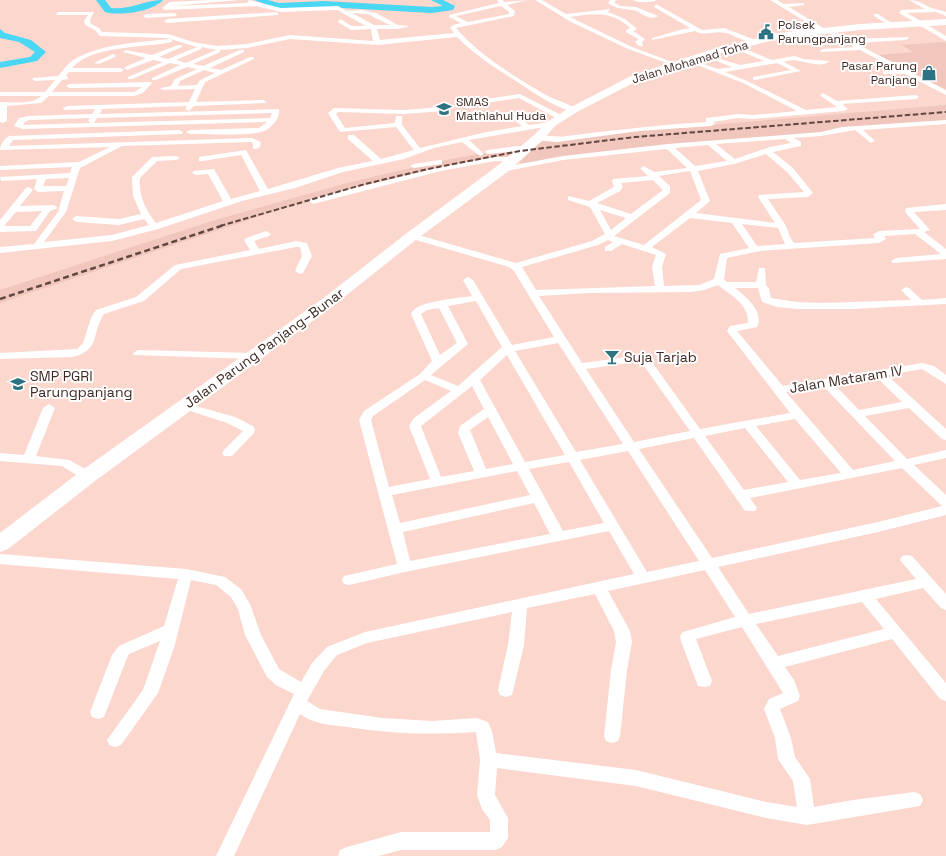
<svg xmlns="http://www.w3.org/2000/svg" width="946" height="856" font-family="'Space Grotesk',sans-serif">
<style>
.built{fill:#f0c6bd}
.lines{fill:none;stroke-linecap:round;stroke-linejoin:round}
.river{fill:#4ad7f3;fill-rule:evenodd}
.street{fill:#fff;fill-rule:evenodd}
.primary{fill:#fff;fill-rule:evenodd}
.rail-far1{stroke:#614741;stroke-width:2;stroke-dasharray:5.5 2.5;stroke-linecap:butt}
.rail{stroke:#614741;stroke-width:2.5;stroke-dasharray:6 3.5;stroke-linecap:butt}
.labels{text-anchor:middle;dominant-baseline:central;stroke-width:4;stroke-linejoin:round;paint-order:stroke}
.far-poi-label{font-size:12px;fill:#412a24;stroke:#fff;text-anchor:start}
.far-street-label{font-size:12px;fill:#412a24;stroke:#fff}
.street-label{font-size:14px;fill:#412a24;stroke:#fff}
.poi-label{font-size:14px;fill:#412a24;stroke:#fff;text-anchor:start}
</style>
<rect width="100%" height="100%" fill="#fcd7ce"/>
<!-- built -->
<g class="built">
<path d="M943 42 946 43V91L879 55 913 52 902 45Z"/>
<path d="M946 105V122L716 141 523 165 519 163 530 152 468 163 356 187 293 205 0 303V290L215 220 351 182 441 161 544 141 553 142 616 133Z"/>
</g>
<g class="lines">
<!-- river -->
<g class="river">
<path d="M96 0H105L111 8C130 10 145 0 163 0 152 12 120 16 105 12Z"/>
<path d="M254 0H268L279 3 324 1 432 7 443 6 431 0H443L455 6 453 10 432 13 324 7 279 9Z"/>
<path d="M0 29 5 33 31 40 46 52 37 61 0 68V62L30 57 35 52 19 42 0 38Z"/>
</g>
<!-- street -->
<g class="street">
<path d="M209 0H240L171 6 247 3 249 0 281 8 338 6 347 11 362 10 376 13 398 25 410 26 398 29H377L380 40 454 33 450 28 453 25 461 23 449 17V15L499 3 497 0H503L504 2 528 0 507 5 515 11 514 16 456 28C480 56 514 76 546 95 555 100 569 103 577 110L573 112C552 106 534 93 516 81 495 68 475 55 457 37L377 45 290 39 247 48 220 50V52L193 64 203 66 240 50H244V52L210 68 221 70 250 57H254V59L205 82 196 102 263 100 267 102 265 103 194 106 189 111 185 109 187 106 102 109 100 114 279 109C281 118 270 130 261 132 243 136 210 134 190 134L186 132 190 130 259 128 267 122 23 129 14 126 19 118 29 116 92 114 95 109 64 110 63 108 67 106 189 102 195 89 163 90 160 88 171 86 175 79 197 69 187 67 156 80H152V78L180 65 170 63 132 79H128V77L163 62 153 60 127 70 124 68 125 67 146 58 123 52 126 50 152 55 178 45H182V47L159 57 168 59 197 47 167 38 100 36 95 30 85 25 84 21 88 15H56L58 12H94L90 20 91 24 99 28 102 32 168 34 193 42 217 46 247 44 290 35 373 41 371 29 351 30 338 22 340 19 352 26H366L337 10 281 12 256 6 165 10 162 8 170 2ZM501 6 509 12V14L468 22 456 16ZM352 13 367 14 390 25H374ZM202 47 216 50 186 63 176 60 201 49ZM204 70 215 73 200 80 197 85 178 86 180 81ZM272 113 270 118 94 123 97 118ZM90 118 88 121 91 123 23 125 25 122 29 120Z"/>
<path d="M535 0H542L566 14 610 9 608 12 625 19 636 28V30L633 31 645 39 642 42 643 46H639L635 42 638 39 626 32V30L630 28 629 27C609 10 594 14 570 17L632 47 680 65 675 66 628 49 571 22Z"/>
<path d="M610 0H617L614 2 620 6 636 7 658 16C649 22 641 11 632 10 620 8 619 10 608 3Z"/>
<path d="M633 0H657C652 3 638 3 633 0Z"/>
<path d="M770 0H777L784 4 804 3V5L789 7 825 29H829L849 39 908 37 909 38 906 40 855 43 946 90V95L905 74H883V72L898 70 860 50 821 52 820 51 823 49 854 47 825 31H821Z"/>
<path d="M909 0C918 0 923 4 931 8 935 9 941 10 946 12V16L936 12 907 13 946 36V41L899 13 901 10 925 9Z"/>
<path d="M656 4 702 30 724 28 758 41C751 46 734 35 726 33 715 30 705 37 695 31L652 40V38C665 35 676 30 690 28L654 7Z"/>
<path d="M277 12 279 15 167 23 164 21 167 19Z"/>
<path d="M175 13 177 16 146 18 143 16 146 14Z"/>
<path d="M874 14H878L895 25 890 26 874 16Z"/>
<path d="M170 39 172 40V42C144 48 92 45 72 68H121L124 70 121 72H69L66 76 68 77V79L62 80 52 92H134L142 87 69 88 66 86 69 84 151 82 152 83 143 93 134 96H49L41 103 7 106V121L3 123 0 122V102C11 102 34 105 41 96H0V92H45L55 80 35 81 32 79 33 78 58 76C63 71 67 64 73 60 98 44 141 42 170 39Z"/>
<path d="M735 45 772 60 794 56 804 59 828 61 829 62C820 68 804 61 794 60 791 60 787 61 784 62L801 71 755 80 753 79V77L791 70 777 63 725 72 747 81 806 110 837 107 821 96 820 95 823 93 837 101 916 95 919 97 916 99 842 104 848 109 844 111 753 119 738 118 713 122 715 124 711 126 639 131 557 142 538 140 534 138C540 133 558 138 567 136 613 130 659 125 706 122V118L738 114 753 115 797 111 743 83 687 61 692 60 718 69 732 67 704 56V54L740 65 764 61 733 48 732 47Z"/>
<path d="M113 54 116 56 115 57 99 64 94 63Z"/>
<path d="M520 94 565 117 558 119 519 98 472 105 468 103 472 101Z"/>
<path d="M442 107 446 109 445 111 403 114 338 112 336 114 345 128 395 123 396 116H402V125L420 148 482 133 522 126 508 115 507 113 511 111 529 125 551 122 555 124 551 126 469 140 484 154 480 156 462 142 434 148 404 159 343 172 295 188 242 201 158 229 112 241 0 253V247L34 244 58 212 64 191 38 192 34 189 37 179 1 181 0 177 70 173 72 167 0 170V166L79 162 110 147 0 150C0 145 5 138 9 136L179 130 183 132 182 134 13 140 9 146 252 138 261 142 260 147 256 149H253V143L251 142 122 146 80 168 66 212 44 242 112 235 149 225 144 219 119 225 76 222 72 219 76 216 119 219 141 214 133 196 132 177 152 157 176 156 180 158 176 160 157 161 140 178C138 194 146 211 156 223L223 201 208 174 196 175 192 173 193 171 214 169 231 199 260 191 241 155 202 161H199V157L246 150 268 189 338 168 373 161 348 139V135H354L381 159 414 150 396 127 340 132 328 113 334 108 403 110ZM69 178 66 186H43L46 179Z"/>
<path d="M946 120V124L863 130 875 141 871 143 855 130 821 136 794 138 801 142V146L773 152 793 168 813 193 808 197 768 199 786 226 790 237 794 243 875 238 873 235 879 231 920 229 905 212 906 208 946 204V210L914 212 930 230 924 232 946 249V259L893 263 891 261 896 258 941 254 915 234 884 236 886 239 879 243 760 251 727 258 724 280 727 282H756L759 268H765L766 285 769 289 771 298 797 302 823 303 911 300 901 290 906 287 909 288 922 300 946 298V304L852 309H797L777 307 762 302 758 288H735C745 296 765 312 757 327L737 331 783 386 922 363 934 366 946 375V384L922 369 887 375 946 429V440L942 439 909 408 865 416 907 459 946 450V458L914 465 946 495V515L878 532 718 567 749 614 916 579 900 560 902 556 907 555 912 556 946 594V610L941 608 923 588 876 599 946 683V701L940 699 892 639 785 667 794 680 800 696 798 701 780 709 791 738 795 757 810 779 814 807 853 800 914 792 920 794 923 800 920 806 807 825 766 818 636 786 497 768 495 795 508 818V838L502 847 496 850H401L378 856H338L340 850 347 847 401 832H490V820L482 809 477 795 480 760 476 732C430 735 393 734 347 727 331 725 313 724 300 714L234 856H216L294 694 276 685 267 677 245 635 238 609 231 597 216 585 191 580 174 648 158 693 121 745 115 747 109 745 107 740 143 690 160 641 129 654 127 658 104 717 98 719 92 717 90 712 112 655 119 646 164 626 178 579 0 564V554L186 569 225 577 241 589 250 604 261 635 279 669 301 682 312 663 327 647 365 632 634 574 609 531 405 572 349 585 344 584 342 580 344 576 397 564 359 420 364 411 420 374 432 361 411 314C415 301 459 298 472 296L463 280 468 277 473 280 512 345 554 337 514 271 509 267 409 238 407 236 412 233 415 234 516 263 592 241 605 234 590 207 568 200V196L589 201 614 187 612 181 613 179 648 176 640 168 644 166 654 172 687 168 667 149 563 160 501 172H498V168L563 156 668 144 821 132 842 127ZM785 139 791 143 770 147 735 159 716 144ZM708 145 727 161 695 166 675 148ZM766 154 787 172 804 192 759 195 758 197 775 223 696 213 710 201 698 171 734 164ZM690 171 701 200 644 245 614 236 670 193V186L659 176ZM653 180 663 190 631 214 597 203 620 191 623 187 621 183ZM600 210 626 218 611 230ZM690 218 732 223 749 248 720 254 714 279 699 285 664 286 662 267 666 254 652 247ZM742 224 778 228 785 244 757 246ZM608 240 613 242 605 247V251H611L622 244 656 255 652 267 655 286 536 290 522 267 598 245ZM718 285C730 295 749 304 748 323L730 326 727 331 790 413 700 429 649 358 635 356 582 363 539 296 589 293 691 292 704 290ZM476 301 502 347 458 386 431 375 468 344 448 306ZM439 308 457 343 440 355 421 314 427 310ZM558 343 564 352 623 444 576 452 515 351ZM507 355 565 455 525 462 480 380ZM635 362 642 363 690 431 634 442 586 369ZM876 377 902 402 859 410 834 384ZM425 380 451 391 414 418 409 426 430 479 389 487 371 420 373 416ZM472 386 484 409 460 426 458 433 474 471 441 477 421 426ZM823 386 895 461 853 470 786 392ZM488 417 513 464 486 469 470 430ZM795 419 841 473 800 480 756 426ZM745 428 788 482 744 490 705 436ZM694 438 745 511H755L757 508 750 498 902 468 942 506 878 522 712 558 639 449ZM628 451 699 561 647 572 580 460ZM569 462 604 523 563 531 529 469ZM517 471 530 495 400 523 392 495ZM534 503 550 534 410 561 403 532ZM705 570 735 617 683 632 680 636 681 641 696 681 698 686 704 687 710 686 712 681 696 639 742 627 783 693 769 699 764 709 775 738 778 759 793 781 797 807 766 802 636 770 496 753 492 731 488 722 477 718 432 721 382 718 320 709 307 701 324 671 337 655 367 643 512 612 508 645 498 690 500 695 506 697 512 695 524 645 527 608 595 594 614 631 616 642 611 670 604 736 606 741 612 743 618 741 620 736 627 670 632 642 630 631 608 591ZM862 602 884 629 778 656 756 624Z"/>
<path d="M517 146H527L531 148 527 150 488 154 484 152 488 150Z"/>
<path d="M495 157H514L518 159 514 161H495L441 171 313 204 309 201 310 199 441 167Z"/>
<path d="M439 160H442V164L414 168 410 166 414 164Z"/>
<path d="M29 187 33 190 20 206 54 205 58 208 50 211 36 231 0 232V220L26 188ZM42 211 30 226H4L16 212Z"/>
<path d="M266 231 271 234 269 236 254 241 259 249 296 241 307 243 312 256 303 273 300 274 295 271 302 256 300 247H296L181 269 144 301 104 314C91 333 101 350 73 357L0 359V353L77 349 83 343 91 318 96 310 136 297 175 265 250 250 244 240 246 238Z"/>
<path d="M138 350 254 353 259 356 254 359 134 355 133 353Z"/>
<path d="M185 403 235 417 253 426 255 429 254 433 232 456H224L222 453 224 450 243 431 227 423 181 408 179 406Z"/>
<path d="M49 404 55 408 36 456 69 460 93 473 94 476 93 479H83L62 466 0 461V453L24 455 43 408Z"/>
</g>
<!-- primary -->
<path class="primary" d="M946 19V25L860 30 778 39 718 54 639 80 577 112 555 126 542 141 506 173 417 239 333 306 95 481 8 549 0 552V533L81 471 321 300 407 233 496 167 534 135 547 122 569 108 631 76 710 50 778 33 860 24Z"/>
<!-- rail-far1 -->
<path class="rail-far1" d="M220 226 365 184 428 169 520 151 635 137 946 112"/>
<!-- rail -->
<path class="rail" d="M0 299 224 225"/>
</g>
<!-- icons -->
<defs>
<g id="civic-bare" transform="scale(1.2)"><path d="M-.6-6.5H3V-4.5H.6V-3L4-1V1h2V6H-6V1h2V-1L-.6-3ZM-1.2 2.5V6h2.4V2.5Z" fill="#2e7382" stroke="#fff" stroke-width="2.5" paint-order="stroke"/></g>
<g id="shop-bare" transform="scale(1.2)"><path d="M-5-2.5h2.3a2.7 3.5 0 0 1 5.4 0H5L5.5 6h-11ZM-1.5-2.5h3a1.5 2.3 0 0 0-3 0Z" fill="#2e7382" stroke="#fff" stroke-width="2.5" paint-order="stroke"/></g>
<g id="school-bare" transform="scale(1.2)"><path d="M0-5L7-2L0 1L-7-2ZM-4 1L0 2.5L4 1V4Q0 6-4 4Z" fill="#2e7382" stroke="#fff" stroke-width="2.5" paint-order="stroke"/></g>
<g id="bar-bare" transform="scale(1.2)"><path d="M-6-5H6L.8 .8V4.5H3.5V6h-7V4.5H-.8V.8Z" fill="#2e7382" stroke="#fff" stroke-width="2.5" paint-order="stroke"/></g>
</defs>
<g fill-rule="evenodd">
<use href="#civic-bare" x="766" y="32"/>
<use href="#shop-bare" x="929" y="73"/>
<use href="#school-bare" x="444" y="109"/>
<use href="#bar-bare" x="612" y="357"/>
<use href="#school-bare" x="18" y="384"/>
</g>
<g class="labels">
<!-- far-poi labels -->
<g class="far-poi-label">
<text x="778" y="25">Polsek<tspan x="778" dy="14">Parungpanjang</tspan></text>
<text x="917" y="66" text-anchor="end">Pasar Parung<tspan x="917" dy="14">Panjang</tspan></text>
<text x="456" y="102">SMAS<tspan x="456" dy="14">Mathlahul Huda</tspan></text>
</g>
<!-- far-street labels -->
<g class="far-street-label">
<text transform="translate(690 62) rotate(-17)">Jalan Mohamad Toha</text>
</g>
<!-- street labels -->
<g class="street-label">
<text transform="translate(264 348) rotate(-36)">Jalan Parung Panjang–Bunar</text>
<text transform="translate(846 379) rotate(-9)">Jalan Mataram IV</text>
</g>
<!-- poi labels -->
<g class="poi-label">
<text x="624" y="357">Suja Tarjab</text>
<text x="30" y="376">SMP PGRI<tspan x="30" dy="16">Parungpanjang</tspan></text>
</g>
</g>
</svg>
